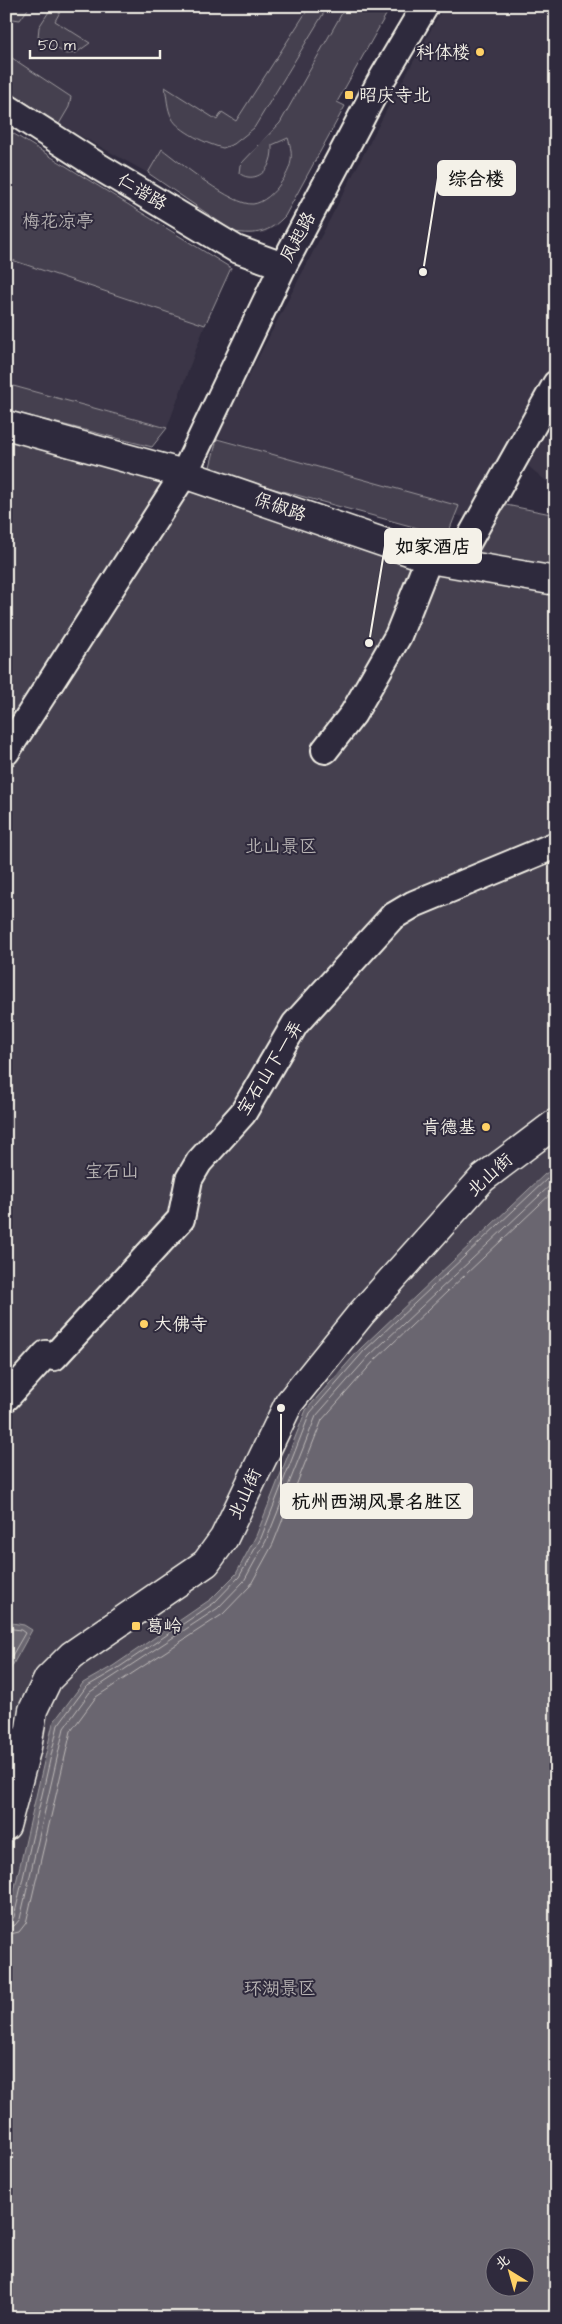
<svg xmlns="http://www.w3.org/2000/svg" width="562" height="2324" font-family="'Architects Daughter','LXGW WenKai TC',sans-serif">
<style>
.built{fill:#3b3647}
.green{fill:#454050;stroke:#9c989c;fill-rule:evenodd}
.water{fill:#6a6670;stroke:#a19ea0;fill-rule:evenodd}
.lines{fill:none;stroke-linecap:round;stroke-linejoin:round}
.shore{stroke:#bdb9b8;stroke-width:1}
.minor-casing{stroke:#f4f1e8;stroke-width:30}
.major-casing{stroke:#f4f1e8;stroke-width:31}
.minor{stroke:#2f2a3d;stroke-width:26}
.major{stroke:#2f2a3d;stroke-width:28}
.poi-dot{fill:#ffd166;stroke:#2f2a3d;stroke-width:2}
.labels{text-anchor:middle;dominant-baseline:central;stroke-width:4;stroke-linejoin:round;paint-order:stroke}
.poi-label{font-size:18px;fill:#f4f1e8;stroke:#2f2a3d;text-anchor:start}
.street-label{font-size:18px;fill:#f4f1e8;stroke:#2f2a3d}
.park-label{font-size:18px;fill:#b7b3b3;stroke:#2f2a3d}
.leader{fill:none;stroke:#f4f1e8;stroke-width:2}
.callout-dot{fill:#f4f1e8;stroke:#2f2a3d;stroke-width:2}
.callout{fill:#f4f1e8;stroke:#f4f1e8;stroke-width:2}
.callout-label{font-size:19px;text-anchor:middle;font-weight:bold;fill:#111}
</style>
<rect width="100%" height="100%" fill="#2f2a3d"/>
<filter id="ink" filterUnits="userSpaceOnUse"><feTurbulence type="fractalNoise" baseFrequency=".02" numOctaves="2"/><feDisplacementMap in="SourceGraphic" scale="10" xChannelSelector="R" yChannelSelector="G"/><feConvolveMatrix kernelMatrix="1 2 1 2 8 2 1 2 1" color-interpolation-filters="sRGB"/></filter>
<g filter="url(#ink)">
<!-- built -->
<g class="built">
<path d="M6 6H374L276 226 264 233 248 234 234 232 148 173 59 124 6 90Z"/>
<path d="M444 6H556V413L491 526 217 437 384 115Z"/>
<path d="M6 258 205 325 167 428 6 384Z"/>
<path d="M556 415V489L528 466Z"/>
</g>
<!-- green -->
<g class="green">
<path d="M6 6H30L20 20 6 18Z"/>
<path d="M310 6H328L254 128 234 144 223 148C209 145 178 131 172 118 167 109 167 97 165 87L217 120 222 112 236 121Z"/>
<path d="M346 6H391L337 102 345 106 285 216C269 233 256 235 234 232L148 173 162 149C179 162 233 206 253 204 263 203 275 192 280 184 292 168 294 156 288 138L272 145C272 150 272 156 270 161 266 176 250 182 239 173L240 165 280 123Z"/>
<path d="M52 7 60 12 55 21 90 43 76 53 66 54 38 37 39 27Z"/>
<path d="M6 54 71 97 69 107 59 124 6 90Z"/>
<path d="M6 129 231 268 205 325 6 258Z"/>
<path d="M6 384 167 428 152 447 6 410Z"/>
<path d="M6 420 409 540 478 550 506 505 556 515V2318H6ZM494 2256H524V2286H494Z"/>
<path d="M217 439 459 506 447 536 209 471Z"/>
</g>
<!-- water -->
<g class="water">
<path d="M556 1168V2318H6V1926L53 1723 83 1683 113 1666 211 1599 236 1574 256 1536 306 1410 361 1348 545 1174ZM494 2256H524V2286H494Z"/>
<path d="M12 1623 24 1625 32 1630 6 1677V1624Z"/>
</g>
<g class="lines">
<!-- shore -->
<g class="shore">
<path d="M6 1628 21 1630 25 1633 6 1666"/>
<path d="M6 1921H11L14 1917 58 1725 86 1687 115 1670 214 1603 239 1577 261 1538 310 1413 364 1351 548 1178 556 1173"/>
<path d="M6 1928 15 1925 20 1919 64 1728 90 1692 218 1608 244 1581 266 1541 316 1416 369 1356 556 1180"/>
<path d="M6 1935 19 1932 26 1923 71 1731 96 1697 223 1614 250 1586 273 1544 322 1420 374 1361 556 1189"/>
</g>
<!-- minor casing -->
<g class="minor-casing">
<g id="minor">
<path d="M6 107 101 168 236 249 283 266"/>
<path d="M456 563 556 384"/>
<path d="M325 750 353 714 398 636 429 558"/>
<path d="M6 752 184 474 283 266 379 84 425 6"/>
<path d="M6 1398 46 1354 54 1357 181 1219 189 1179 199 1162 243 1113 295 1024 392 917 414 904 556 845"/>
<path d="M6 1739 27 1747"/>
</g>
</g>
<!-- major casing -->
<g class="major-casing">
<g id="major">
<path d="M6 425 184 474 435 560 556 581"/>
<path d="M6 1826 27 1747 33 1710 48 1679 72 1655 206 1563 224 1538 289 1403 360 1315 483 1178 556 1123"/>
</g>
</g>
<!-- minor -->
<use href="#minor" class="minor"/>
<!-- major -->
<use href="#major" class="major"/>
</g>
</g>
<!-- markers -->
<g class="poi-dot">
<circle cx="480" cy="52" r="5"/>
<rect x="344" y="90" width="10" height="10" rx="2.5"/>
<circle cx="486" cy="1127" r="5"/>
<circle cx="144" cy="1324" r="5"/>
<rect x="131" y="1621" width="10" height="10" rx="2.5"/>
</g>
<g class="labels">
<!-- poi labels -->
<g class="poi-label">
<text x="470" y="52" text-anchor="end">科体楼</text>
<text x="359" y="95">昭庆寺北</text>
<text x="476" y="1127" text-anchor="end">肯德基</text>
<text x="154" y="1324">大佛寺</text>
<text x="146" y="1626">葛岭</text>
</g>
<!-- street labels -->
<g class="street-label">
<text transform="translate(142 192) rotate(31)">仁谐路</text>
<text transform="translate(298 237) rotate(-62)">凤起路</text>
<text transform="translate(280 507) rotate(19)">保俶路</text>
<text transform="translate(270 1068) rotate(-58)">宝石山下一弄</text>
<text transform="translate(490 1175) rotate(-42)">北山街</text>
<text transform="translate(245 1494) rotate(-65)">北山街</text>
</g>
<!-- park labels -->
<g class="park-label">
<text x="58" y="221">梅花凉亭</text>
<text x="281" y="846">北山景区</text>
<text x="112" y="1171">宝石山</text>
<text x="280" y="1988">环湖景区</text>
</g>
</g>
<!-- callouts -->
<path class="leader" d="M423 272L438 178M369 643L385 546M281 1408L281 1501"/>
<g class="callout-dot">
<circle cx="423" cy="272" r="5"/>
<circle cx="369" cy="643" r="5"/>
<circle cx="281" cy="1408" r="5"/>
</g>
<g class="callout">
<rect x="438" y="161" width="77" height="34" rx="5"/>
<rect x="385" y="529" width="96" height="34" rx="5"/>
<rect x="281" y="1484" width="191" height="34" rx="5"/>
</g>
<g class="callout-label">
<text x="476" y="185">综合楼</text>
<text x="433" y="553">如家酒店</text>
<text x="377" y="1508">杭州西湖风景名胜区</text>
</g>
<!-- margin -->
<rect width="562" height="2324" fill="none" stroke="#2f2a3d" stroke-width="25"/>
<rect x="12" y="12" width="537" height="2299" fill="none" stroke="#f4f1e8" stroke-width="2" filter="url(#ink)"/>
<!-- north arrow -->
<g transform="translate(510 2272) rotate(323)"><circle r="24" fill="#2f2a3d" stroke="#7e7a81"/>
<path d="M0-4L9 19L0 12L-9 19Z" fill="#ffd166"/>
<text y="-8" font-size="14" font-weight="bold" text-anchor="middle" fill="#f4f1e8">北</text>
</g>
<!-- scale -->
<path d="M30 50v8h130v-8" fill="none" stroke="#f4f1e8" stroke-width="2.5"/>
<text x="38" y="50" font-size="15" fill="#f4f1e8" stroke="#2f2a3d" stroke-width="4" paint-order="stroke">50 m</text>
</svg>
